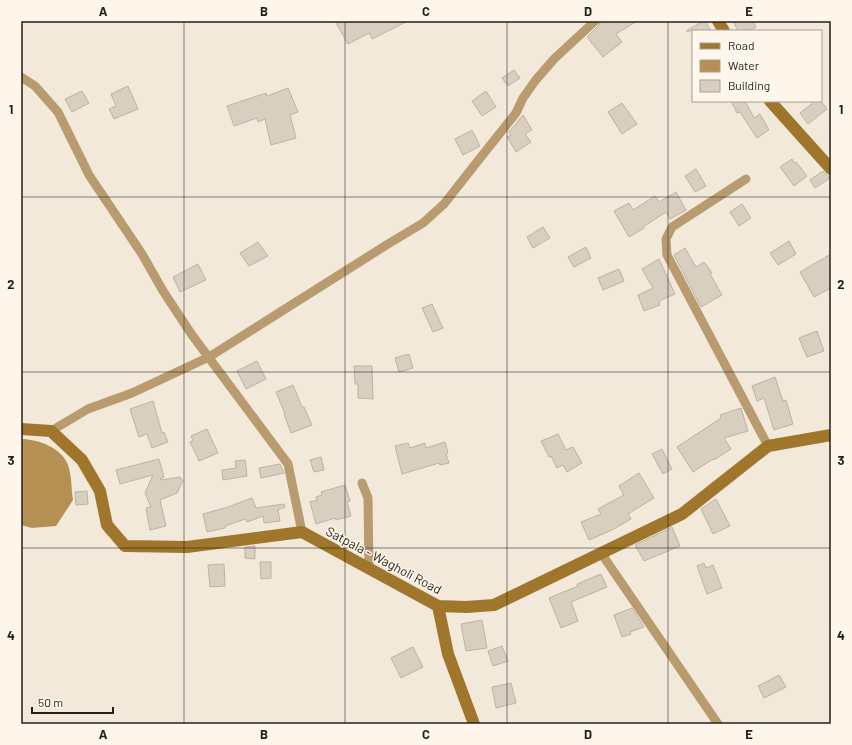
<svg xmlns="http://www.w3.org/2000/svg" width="852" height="745" font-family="Barlow,sans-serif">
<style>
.water{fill:#b59053}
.building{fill:#d8cfc1;stroke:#bcb3a5}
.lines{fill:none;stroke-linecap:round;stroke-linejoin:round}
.street{stroke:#b89c70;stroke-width:9}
.secondary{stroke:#9f762c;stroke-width:12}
.grid{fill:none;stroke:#231f1a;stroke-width:1;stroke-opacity:0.55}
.labels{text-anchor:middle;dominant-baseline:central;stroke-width:3;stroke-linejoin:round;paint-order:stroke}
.street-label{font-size:13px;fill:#231f1a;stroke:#fef6ea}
.neatline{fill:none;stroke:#231f1a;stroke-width:1.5}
.grid-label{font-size:13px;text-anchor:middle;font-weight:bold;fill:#231f1a}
</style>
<rect width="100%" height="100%" fill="#f2e9da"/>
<!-- water -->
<path class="water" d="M21 439C38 439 62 448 68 465 72 476 71 489 73 500L56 526 32 528 21 525Z"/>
<!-- building -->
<g class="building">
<path d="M335 21H408L372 39 369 33 348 44Z"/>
<path d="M601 21H637L616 34 622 42 603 57 587 37 599 25Z"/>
<path d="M703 21H705L711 31H686Z"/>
<path d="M733 21H753L756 27 748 31H738Z"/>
<path d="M514 70 520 78 508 86 502 78Z"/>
<path d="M128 86 138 109 114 119 109 109 116 106 111 94Z"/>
<path d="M288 88 298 112 290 115 296 138 271 145 265 119 258 122 257 118 234 126 227 106 266 93 267 96Z"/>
<path d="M82 91 89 103 72 112 65 99Z"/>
<path d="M486 91 496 107 482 116 472 101Z"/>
<path d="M731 101H745L754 118 760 114 769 130 757 138 740 112 737 113Z"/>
<path d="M815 101H821L827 109 808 124 800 113Z"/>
<path d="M622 103 637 124 622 134 608 112Z"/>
<path d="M523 115 532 130 525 134 531 142 516 152 507 137 511 135 509 132Z"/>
<path d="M472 130 480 146 463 155 455 139Z"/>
<path d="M792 159 794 163 796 162 807 176 794 186 780 167Z"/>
<path d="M696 169 706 186 695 192 685 176Z"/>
<path d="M823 171 830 178 815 188 810 180Z"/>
<path d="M676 192 686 210 670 219 666 212 643 227 644 228 629 237 614 211 629 203 633 210 655 196 659 202Z"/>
<path d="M742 204 751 218 739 226 730 212Z"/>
<path d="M543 227 550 238 533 248 527 237Z"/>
<path d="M789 241 796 254 778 265 770 253Z"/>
<path d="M258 242 268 256 249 266 240 253Z"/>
<path d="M586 247 591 258 574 267 568 257Z"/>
<path d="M685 248 696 267 704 262 712 273 710 274 722 295 701 307 674 255Z"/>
<path d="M831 254V288L814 297 800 272Z"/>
<path d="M659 259 675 294 659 301 660 305 644 311 638 295 653 288 642 269Z"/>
<path d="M198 264 206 280 180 292 173 277Z"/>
<path d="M619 269 624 281 603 290 598 278Z"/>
<path d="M432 304 443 328 433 332 422 308Z"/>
<path d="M817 331 824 351 807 357 799 338Z"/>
<path d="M409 354 413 368 399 372 395 358Z"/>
<path d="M257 361 266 379 246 389 237 371Z"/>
<path d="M354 366H372L373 399 358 398V384H355Z"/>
<path d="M775 377 783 401 786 400 793 424 774 430 764 398 757 401 752 386Z"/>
<path d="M293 385 302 407H304L312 425 291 433 284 414H285L276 392Z"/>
<path d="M153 401 162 433 164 432 168 442 152 448 147 434 139 437 130 409Z"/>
<path d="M741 408 748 431 724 438 731 449 714 460 713 459 693 472 677 447 721 418 720 415Z"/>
<path d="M207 429 218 453 199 461 190 442 193 440 191 436Z"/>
<path d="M558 434 566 450 573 447 582 463 567 472 563 465 557 468 551 456 549 457 541 441Z"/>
<path d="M445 442 448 453 446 454 449 463 440 465 439 463 402 474 395 446 408 443 410 448 425 443 426 448Z"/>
<path d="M662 449 672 469 663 474 652 454Z"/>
<path d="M321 457 324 470 314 472 310 460Z"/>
<path d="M159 459 164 477 160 479 161 480 180 477 183 481 177 493 160 500 166 526 150 530 146 508 151 507 145 493 153 475 120 484 116 470Z"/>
<path d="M245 460 247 476 223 480 222 470 236 468 235 461Z"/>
<path d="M280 464 284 473 261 478 259 468Z"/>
<path d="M639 473 654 498 628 514 631 519 612 530 589 540 581 522 601 514 598 509 624 495 619 486Z"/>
<path d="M345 485 350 501 347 502 351 516 336 520 335 518 316 524 310 502 317 500 316 497 322 495 321 492Z"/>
<path d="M87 491 88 504 76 505 75 492Z"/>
<path d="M252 498 256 508 284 504 285 507 278 510 280 521 264 523 263 516 247 522 245 519 225 526V528L207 532 203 514 228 507Z"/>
<path d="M716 499 730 526 713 534 701 509Z"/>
<path d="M672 527 680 546 644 561 635 545Z"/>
<path d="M255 546V559L245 558V547Z"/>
<path d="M260 562H271V578L261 579Z"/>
<path d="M704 563 706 568 713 565 722 588 707 594 697 566Z"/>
<path d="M224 564 225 586 210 587 208 565Z"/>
<path d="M601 574 607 587 571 602 578 621 561 628 549 598 578 586 577 584Z"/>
<path d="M632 608 644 627 630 632 631 634 622 637 614 615Z"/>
<path d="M482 620 487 648 466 651 461 624Z"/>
<path d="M502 646 508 661 493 666 488 651Z"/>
<path d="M413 647 423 667 401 678 391 658Z"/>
<path d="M779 675 786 687 764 698 758 686Z"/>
<path d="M511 683 516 703 496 708 492 687Z"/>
</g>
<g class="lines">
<!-- street -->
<g class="street">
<path d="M21 77 35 86 58 112 89 175 142 254 163 291 192 335 288 464 302 532"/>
<path d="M746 179 672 227 666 239 667 255 768 446"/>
<path d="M51 431 88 409 132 393 209 357 388 244 423 223 444 204 477 162 516 113 523 98 535 81 554 59 595 21"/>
<path d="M362 483 368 498 369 569"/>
<path d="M601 553 718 724"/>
</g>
<!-- secondary -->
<g class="secondary">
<path d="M718 21 724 31"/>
<path d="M770 101 831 169"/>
<path d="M21 429 51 431 82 460 100 491 107 525 125 546 187 547 302 532 438 606 466 607 494 605 682 514 768 446 831 435"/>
<path d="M438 606 448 654 474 724"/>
</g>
</g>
<!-- grid -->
<path class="grid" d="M184 21V724M345 21V724M507 21V724M668 21V724M21 197H831M21 372H831M21 548H831"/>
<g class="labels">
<!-- street labels -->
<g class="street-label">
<text transform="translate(384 560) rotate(28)">Satpala - Wagholi Road</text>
</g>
</g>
<!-- border -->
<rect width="852" height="745" fill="none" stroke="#fef6ea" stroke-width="44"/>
<!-- legend -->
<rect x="692" y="30" width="130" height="72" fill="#fef6ea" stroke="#a6a097"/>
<rect x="700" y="43" width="20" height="6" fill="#9f762c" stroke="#a6a097"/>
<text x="728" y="50" font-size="12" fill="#231f1a">Road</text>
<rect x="700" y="60" width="20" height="12" fill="#b59053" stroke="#a6a097"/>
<text x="728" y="70" font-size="12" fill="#231f1a">Water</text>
<rect x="700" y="80" width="20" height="12" fill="#d8cfc1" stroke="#a6a097"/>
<text x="728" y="90" font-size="12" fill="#231f1a">Building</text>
<!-- scale -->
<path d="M32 707v6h81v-6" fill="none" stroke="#231f1a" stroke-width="2"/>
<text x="38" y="707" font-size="12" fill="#231f1a" stroke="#fef6ea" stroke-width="3" paint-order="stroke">50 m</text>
<rect x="22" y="22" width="808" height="701" class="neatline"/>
<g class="grid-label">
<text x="103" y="16">A</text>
<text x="264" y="16">B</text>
<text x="426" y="16">C</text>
<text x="588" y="16">D</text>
<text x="749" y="16">E</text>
<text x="11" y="114">1</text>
<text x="841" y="114">1</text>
<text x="11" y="289">2</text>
<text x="841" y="289">2</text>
<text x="11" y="465">3</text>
<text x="841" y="465">3</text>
<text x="11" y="640">4</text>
<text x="841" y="640">4</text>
<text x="103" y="739">A</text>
<text x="264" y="739">B</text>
<text x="426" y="739">C</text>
<text x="588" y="739">D</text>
<text x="749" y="739">E</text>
</g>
</svg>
